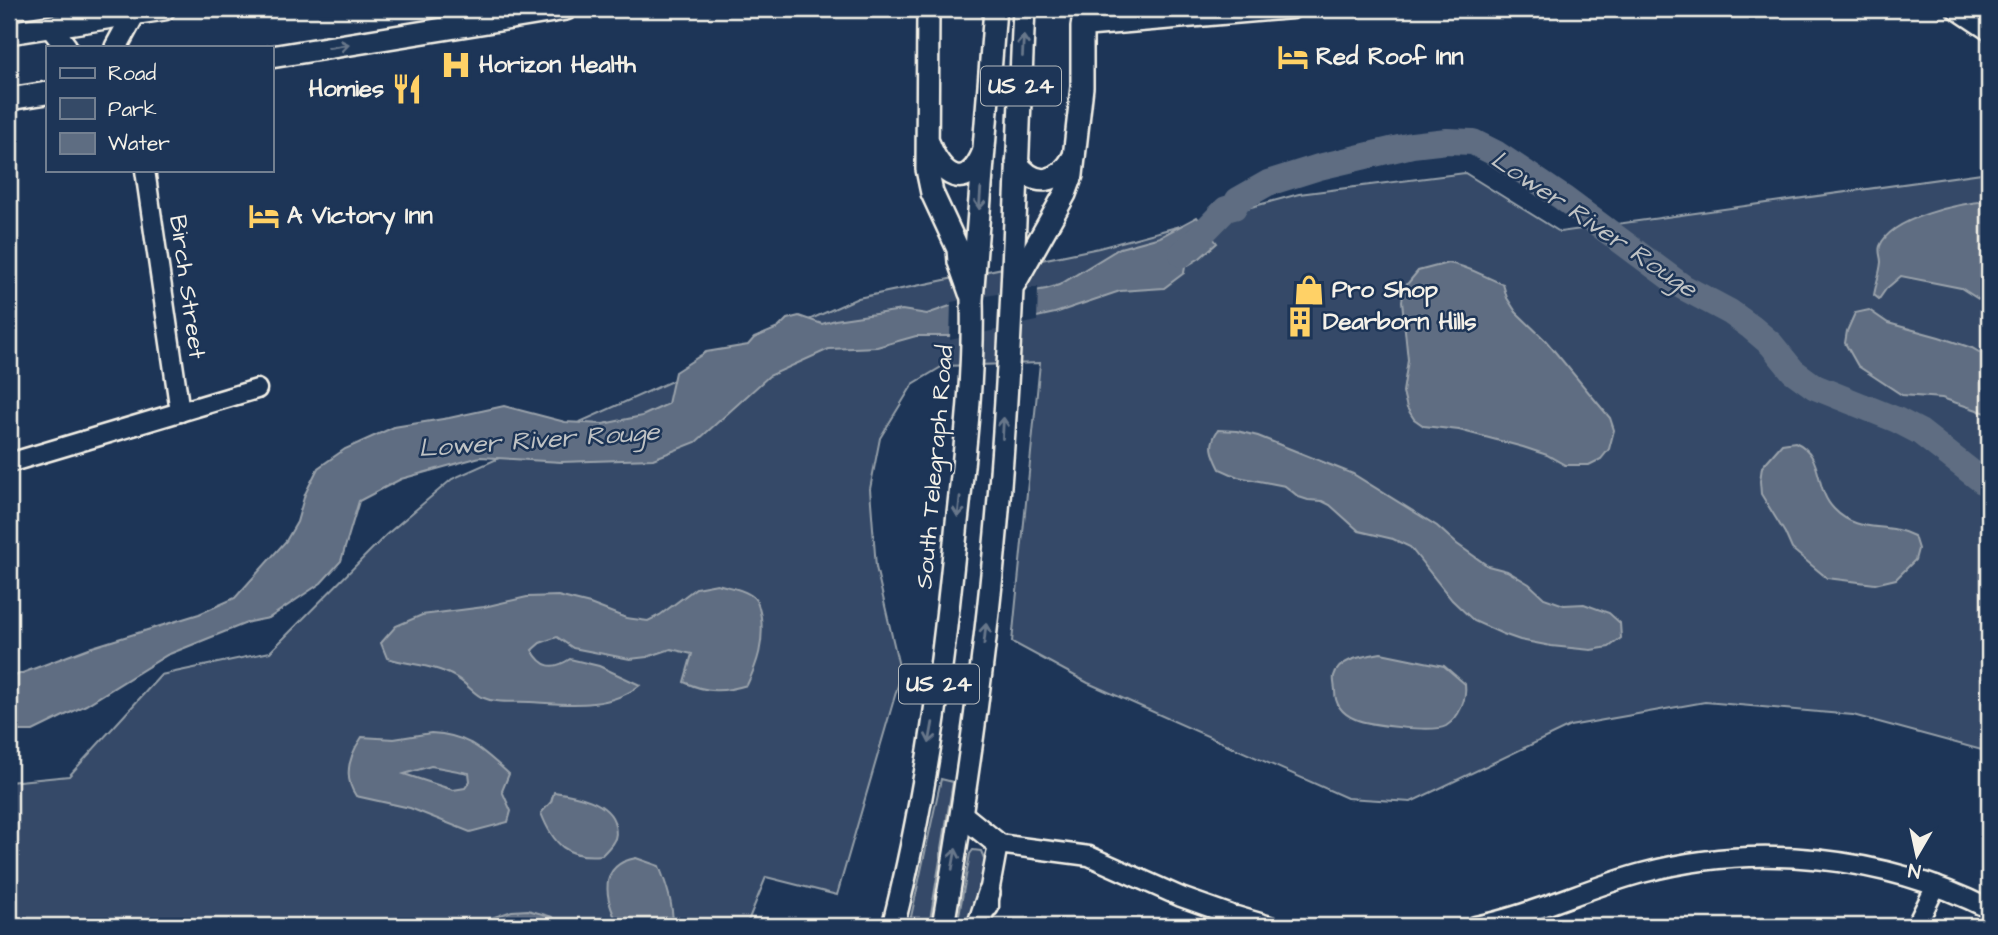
<svg xmlns="http://www.w3.org/2000/svg" width="1998" height="935" font-family="'Architects Daughter',sans-serif">
<style>
.green{fill:#354a67;stroke:#949ea8;stroke-width:2}
.water{fill:#5e6d82;stroke:#9aa2ab;stroke-width:2;fill-rule:evenodd}
.pier{fill:#1d3557}
.lines{fill:none;stroke-linecap:round;stroke-linejoin:round}
.river{stroke:#5e6d82;stroke-width:26}
.minor-casing{stroke:#f4f1e8;stroke-width:23}
.major-casing{stroke:#f4f1e8;stroke-width:26}
.minor{stroke:#1d3557;stroke-width:18}
.major{stroke:#1d3557;stroke-width:21}
.oneway{stroke:#68778a}
.labels{text-anchor:middle;dominant-baseline:central;stroke-width:5;stroke-linejoin:round;paint-order:stroke}
.shield{fill:#1d3557;stroke:#b4b9bc;stroke-width:2}
.shield-label{font-size:23px;font-weight:bold;fill:#f4f1e8}
.poi-label{font-size:24px;font-weight:bold;fill:#f4f1e8;stroke:#1d3557;text-anchor:start}
.street-label{font-size:24px;fill:#f4f1e8;stroke:#1d3557}
.water-label{font-size:26px;font-style:italic;fill:#c0c3c4;stroke:#1d3557}
</style>
<rect width="100%" height="100%" fill="#1d3557"/>
<filter id="ink" filterUnits="userSpaceOnUse"><feTurbulence type="fractalNoise" baseFrequency=".0143" numOctaves="2"/><feDisplacementMap in="SourceGraphic" scale="14" xChannelSelector="R" yChannelSelector="G"/><feConvolveMatrix kernelMatrix="1 2 1 2 8 2 1 2 1" color-interpolation-filters="sRGB"/></filter>
<g filter="url(#ink)">
<!-- green -->
<g class="green">
<path d="M1989 172V752L1853 715 1705 702 1570 726 1411 802 1347 798 1088 683 1012 642 1040 363 943 366 913 384 880 438 870 489 876 567 901 675 837 895 766 877 746 926H9V782L69 776 161 675 270 652 386 535 452 479 858 298 1099 248 1299 194 1465 173 1560 232Z"/>
<path d="M941 779 953 782 929 926H909Z"/>
<path d="M973 850 981 851 987 865 973 926H957L970 854Z"/>
</g>
<!-- water -->
<g class="water">
<path d="M1989 201V306L1961 288 1901 276 1886 289 1879 299 1874 295C1876 284 1880 273 1881 262 1881 256 1878 252 1880 246 1891 217 1962 203 1989 201Z"/>
<path d="M1197 217 1217 243 1200 258 1185 267 1184 273 1164 288 1120 291 1055 313 949 336H916L877 347 829 349 769 376 696 442 653 459 561 462 480 457 401 479 359 501 341 561 321 583 269 618 249 622 167 655 86 705 33 731H9V678L89 648 199 614 235 598 286 541 297 522 305 494 318 468 345 449 394 427 449 418 504 406 565 422 603 424 642 416 668 404 675 372 706 352 748 345 754 338 778 328 787 319 799 316 822 324 835 320 902 310 927 314 950 306 1046 289 1059 285 1120 248 1160 237Z"/>
<path d="M1448 263C1469 266 1484 277 1503 284L1507 298 1516 312 1546 341 1610 418 1614 430 1609 449 1601 459 1589 465H1565L1547 455 1523 447 1459 430 1424 426 1414 419 1407 408 1403 392 1408 360 1402 301 1404 288 1418 271Z"/>
<path d="M1869 310 1888 323 1939 337 1972 348 1989 358V414L1942 398 1902 395 1858 366 1845 343 1847 331 1855 313Z"/>
<path d="M1218 430 1237 431 1258 436 1353 474 1437 526 1457 544 1488 566 1507 571 1529 584 1544 598 1564 605 1584 604 1609 613 1620 623 1621 638 1609 647 1591 650 1551 646 1520 640 1503 634 1474 621 1452 600 1410 547 1393 539 1359 531 1330 505 1322 501 1308 500 1299 497 1285 486 1238 477 1220 469C1212 453 1208 445 1218 430Z"/>
<path d="M1795 442C1825 455 1813 488 1834 509 1859 535 1886 521 1914 536L1918 549 1915 560 1896 579 1875 584 1827 578 1792 549 1785 533 1761 494 1760 481 1762 467 1782 444Z"/>
<path d="M717 584C727 587 740 588 749 594 758 599 759 607 761 617 764 643 758 662 747 685 724 692 707 693 684 682L692 654 671 649 647 657 630 659 573 648 557 637 540 643 532 650C542 668 553 670 570 659L599 666 640 685C609 710 566 704 530 702 513 701 497 704 481 697 472 692 465 682 455 677 435 665 410 665 387 658L381 643 396 626 422 615 484 607 527 597 558 596 590 604 626 618 648 621 660 615 696 588Z"/>
<path d="M1381 653 1444 666 1465 684C1467 699 1459 718 1446 726 1434 733 1369 725 1355 719 1343 714 1335 705 1335 691 1335 686 1333 681 1334 676 1339 658 1366 656 1381 653Z"/>
<path d="M431 733C469 735 482 750 509 774L502 791 511 811 508 822 470 832 410 808 356 796C343 777 349 756 362 737L394 739ZM431 766 469 773 470 781 465 788 453 790 404 774Z"/>
<path d="M554 792C575 795 610 801 615 825 616 831 617 837 613 842 611 846 606 851 602 855 567 859 553 844 541 813L551 802Z"/>
<path d="M636 858 659 866C667 886 673 904 673 926H619C605 899 597 865 636 858Z"/>
<path d="M528 910 553 917 560 926H468L512 911Z"/>
</g>
<!-- pier -->
<path class="pier" d="M1038 287 1037 321 950 340 951 302Z"/>
<g class="lines">
<!-- river -->
<path class="river" d="M1182 254 1226 209 1234 207 1238 200 1268 183 1319 167 1412 145 1447 141 1473 142 1497 154 1563 198 1683 287 1730 312 1751 327 1771 344 1793 371 1815 387 1897 420 1920 432 1989 486"/>
<!-- minor casing -->
<g class="minor-casing">
<g id="minor">
<path d="M1956 9 1989 31"/>
<path d="M1082 27 1292 9"/>
<path d="M145 170 180 412"/>
<path d="M9 463 257 389"/>
<path d="M989 907V893L998 844 1089 856 1181 897 1229 914 1247 926"/>
<path d="M1236 916 1270 926"/>
<path d="M1475 926C1532 915 1586 888 1642 873 1756 842 1884 856 1989 909"/>
<path d="M1916 926 1936 886"/>
</g>
</g>
<!-- major casing -->
<g class="major-casing">
<g id="major">
<path d="M928 9 927 169 932 193 958 249 959 262 970 293"/>
<path d="M51 27 66 47"/>
<path d="M9 33 164 9"/>
<path d="M116 47 134 14"/>
<path d="M271 57 566 9"/>
<path d="M9 99 47 93"/>
<path d="M929 144C941 176 966 193 983 153"/>
<path d="M1017 163C1036 189 1059 183 1074 156"/>
<path d="M1015 283 1065 194 1072 175 1082 87V27L1085 9"/>
<path d="M962 815 998 844"/>
<path d="M893 926C927 794 944 658 957 522 965 449 974 374 972 300L995 9"/>
<path d="M943 926C966 792 985 658 997 522 1012 351 1016 180 1024 9"/>
<path d="M978 926 989 893"/>
</g>
</g>
<!-- minor -->
<use href="#minor" class="minor"/>
<!-- major -->
<use href="#major" class="major"/>
</g>
<!-- one-way arrows -->
<defs><path id="oneway-shaft" d="M-6 0H5M1.5-3L5.5 0L1.5 3" fill="none" stroke-width="1.6" stroke-linecap="round" stroke-linejoin="round" transform="scale(1.75)"/></defs>
<g class="oneway">
<use href="#oneway-shaft" transform="translate(339 46) rotate(-9)"/>
<use href="#oneway-shaft" transform="translate(1023 46) rotate(-87)"/>
<use href="#oneway-shaft" transform="translate(980 199) rotate(94)"/>
<use href="#oneway-shaft" transform="translate(1003 428) rotate(-87)"/>
<use href="#oneway-shaft" transform="translate(959 507) rotate(96)"/>
<use href="#oneway-shaft" transform="translate(985 634) rotate(-84)"/>
<use href="#oneway-shaft" transform="translate(931 733) rotate(100)"/>
<use href="#oneway-shaft" transform="translate(954 859) rotate(-80)"/>
</g>
</g>
<!-- icons -->
<defs>
<g id="hotel-bare" transform="scale(2.415)"><path d="M-6-4.5h1.5V1H6V5H4.5V3h-9V5H-6ZM-4 0a1.8 1.8 0 1 1 3.6 0ZM.5 0V-2.5h3Q6-2.5 6 0Z" fill="#ffd166" stroke="#1d3557" stroke-width="2.5" paint-order="stroke"/></g>
<g id="hospital-bare" transform="scale(2.415)"><path d="M-5-5h3v3.5h4V-5h3V5h-3V1.5h-4V5h-3Z" fill="#ffd166" stroke="#1d3557" stroke-width="2.5" paint-order="stroke"/></g>
<g id="restaurant-bare" transform="scale(2.415)"><path d="M-5-6h1v4h1v-4h1v4h1v-4h1v5L-1.5 .5V6h-2V.5L-5-1ZM5-6V6H3V1.5H1.5Q1.5-4 5-6Z" fill="#ffd166" stroke="#1d3557" stroke-width="2.5" paint-order="stroke"/></g>
<g id="shop-bare" transform="scale(2.415)"><path d="M-5-2.5h2.3a2.7 3.5 0 0 1 5.4 0H5L5.5 6h-11ZM-1.5-2.5h3a1.5 2.3 0 0 0-3 0Z" fill="#ffd166" stroke="#1d3557" stroke-width="2.5" paint-order="stroke"/></g>
<g id="building-bare" transform="scale(2.415)"><path d="M-4-6H4V6H1V3H-1V6H-4ZM-2.5-4.3h1.7v1.8h-1.7ZM.8-4.3h1.7v1.8H.8ZM-2.5-1h1.7V.8h-1.7ZM.8-1h1.7V.8H.8Z" fill="#ffd166" stroke="#1d3557" stroke-width="2.5" paint-order="stroke"/></g>
</defs>
<g fill-rule="evenodd">
<use href="#hotel-bare" x="1293" y="57"/>
<use href="#hospital-bare" x="456" y="65"/>
<use href="#restaurant-bare" x="407" y="89"/>
<use href="#hotel-bare" x="264" y="216"/>
<use href="#shop-bare" x="1309" y="290"/>
<use href="#building-bare" x="1300" y="322"/>
</g>
<g class="labels">
<!-- shield labels -->
<g class="shield">
<rect x="981" y="66.5" width="80" height="39" rx="5"/>
<rect x="899" y="664.5" width="80" height="39" rx="5"/>
</g>
<g class="shield-label">
<text x="1021" y="86">US 24</text>
<text x="939" y="684">US 24</text>
</g>
<!-- poi labels -->
<g class="poi-label">
<text x="1316" y="57">Red Roof Inn</text>
<text x="479" y="65">Horizon Health</text>
<text x="384" y="89" text-anchor="end">Homies</text>
<text x="287" y="216">A Victory Inn</text>
<text x="1332" y="290">Pro Shop</text>
<text x="1323" y="322">Dearborn Hills</text>
</g>
<!-- street labels -->
<g class="street-label">
<text transform="translate(187 287) rotate(82)">Birch Street</text>
<text transform="translate(935 467) rotate(-85)">South Telegraph Road</text>
</g>
<!-- water labels -->
<g class="water-label">
<text transform="translate(1594 224) rotate(34)">Lower River Rouge</text>
<text transform="translate(539 440) rotate(-4)">Lower River Rouge</text>
</g>
</g>
<!-- margin -->
<rect width="1998" height="935" fill="none" stroke="#1d3557" stroke-width="35"/>
<rect x="18" y="18" width="1963" height="900" fill="none" stroke="#f4f1e8" stroke-width="2.5" filter="url(#ink)"/>
<!-- legend -->
<rect x="46" y="46" width="228" height="126" fill="#1d3557" stroke="#738091" stroke-width="2"/>
<rect x="60" y="68" width="35" height="10" fill="#1d3557" stroke="#738091" stroke-width="2"/>
<text x="108" y="80" font-size="21" fill="#f4f1e8">Road</text>
<rect x="60" y="98" width="35" height="21" fill="#354a67" stroke="#738091" stroke-width="2"/>
<text x="108" y="116" font-size="21" fill="#f4f1e8">Park</text>
<rect x="60" y="133" width="35" height="21" fill="#5e6d82" stroke="#738091" stroke-width="2"/>
<text x="108" y="150" font-size="21" fill="#f4f1e8">Water</text>
<!-- north arrow -->
<g transform="translate(1917 855) rotate(189)" stroke="#1d3557" stroke-width="5" paint-order="stroke">
<path d="M0-5L12 26L0 18L-12 26Z" fill="#f4f1e8"/>
<text y="-10" font-size="19" font-weight="bold" text-anchor="middle" fill="#f4f1e8">N</text>
</g>
</svg>
